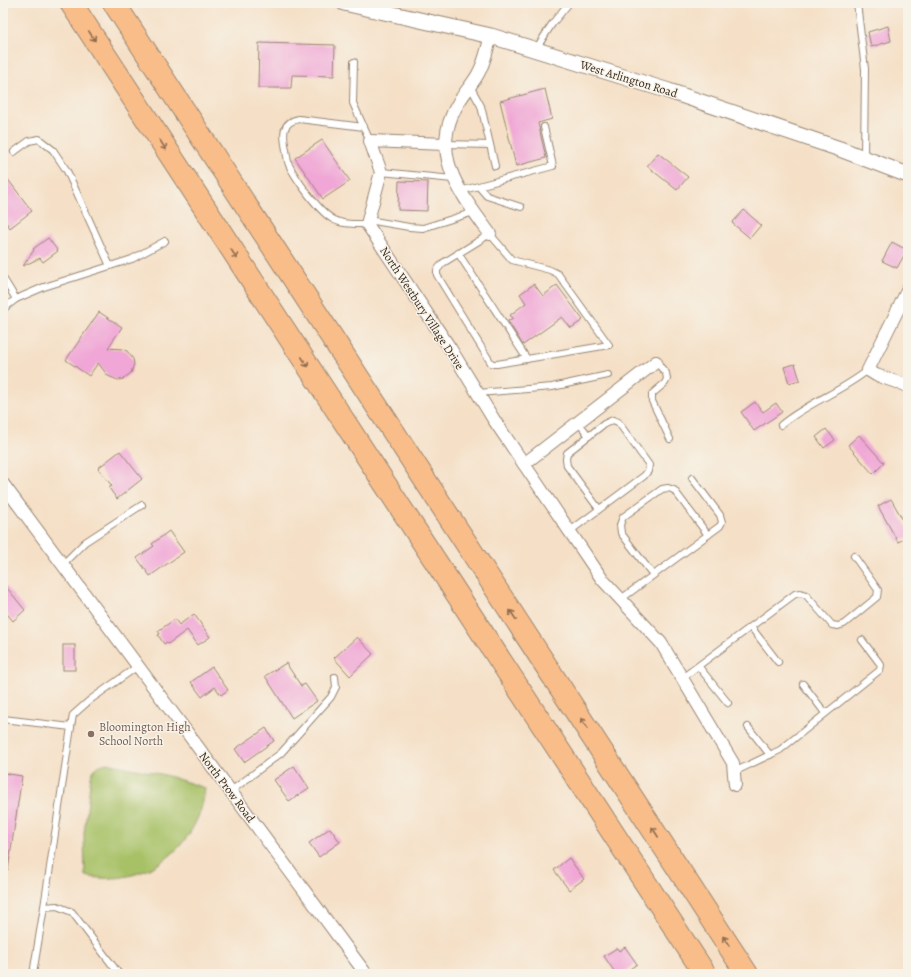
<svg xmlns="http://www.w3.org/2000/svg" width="911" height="977" font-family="Alegreya,serif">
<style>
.green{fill:#a7c166;stroke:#717642}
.building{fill:#f0a6d6}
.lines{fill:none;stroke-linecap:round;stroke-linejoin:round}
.service-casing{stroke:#988572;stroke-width:8}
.minor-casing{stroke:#988572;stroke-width:14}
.tertiary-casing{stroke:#988572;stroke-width:17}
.motorway-casing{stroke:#988572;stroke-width:24}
.service{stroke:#fff;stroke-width:6}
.minor{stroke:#fff;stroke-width:12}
.tertiary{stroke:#fff;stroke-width:15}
.motorway{stroke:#f9bd89;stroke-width:22}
.oneway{stroke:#906c4e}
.education-dot{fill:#8d6e63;stroke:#f7f3e8;stroke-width:1.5}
.labels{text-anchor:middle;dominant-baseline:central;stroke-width:3;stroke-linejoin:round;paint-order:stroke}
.street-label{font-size:12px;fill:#3b2a1e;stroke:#f7f3e8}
.education-label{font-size:12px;fill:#785e54;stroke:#f7f3e8;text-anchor:start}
</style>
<rect width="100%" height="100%" fill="#f7f3e8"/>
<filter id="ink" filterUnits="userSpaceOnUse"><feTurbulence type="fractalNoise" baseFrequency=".025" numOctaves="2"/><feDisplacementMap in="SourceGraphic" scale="8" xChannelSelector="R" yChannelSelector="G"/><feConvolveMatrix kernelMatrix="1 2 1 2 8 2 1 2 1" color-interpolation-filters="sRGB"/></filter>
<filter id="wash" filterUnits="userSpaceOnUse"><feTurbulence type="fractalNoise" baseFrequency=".012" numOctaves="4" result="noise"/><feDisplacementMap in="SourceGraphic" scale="16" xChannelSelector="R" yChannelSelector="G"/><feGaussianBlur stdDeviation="0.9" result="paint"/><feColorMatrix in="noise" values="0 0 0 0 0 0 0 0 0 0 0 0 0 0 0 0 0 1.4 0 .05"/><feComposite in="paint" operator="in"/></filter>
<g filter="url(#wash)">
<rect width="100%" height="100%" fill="#f5e0c7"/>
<!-- green -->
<path class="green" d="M107 763 165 775 205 788C204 798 202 808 198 817 179 863 132 886 85 876L84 834 91 776C94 767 99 765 107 763Z"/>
<g id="blocks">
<!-- building -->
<g class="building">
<path d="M888 26 891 41 871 47 868 32Z"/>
<path d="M259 43 335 45 334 76 292 75 291 88H258Z"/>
<path d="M545 89 552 119 538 123 546 158 516 166 500 101Z"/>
<path d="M322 140 350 181 323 199 295 158Z"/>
<path d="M658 153 688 177 677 190 647 166Z"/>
<path d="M3 173 32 211 10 228 3 218Z"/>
<path d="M399 181 428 182 427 211 398 210Z"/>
<path d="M744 210 761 225 750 238 732 223Z"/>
<path d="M48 238 58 251 43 262 40 258 23 266 34 250 33 249Z"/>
<path d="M892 242 907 250 897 268 882 261Z"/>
<path d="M534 284 543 296 557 285 583 320 571 328 562 317 523 345 508 321 513 318 510 315 526 303 520 294Z"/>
<path d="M99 312 122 327 108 348 122 349 127 351 133 359 134 364 131 373 123 379 118 380 108 376 98 363 89 376 66 360Z"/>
<path d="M795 364 800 380 789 383 784 367Z"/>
<path d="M755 402 763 412 776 403 782 412 754 431 741 412Z"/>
<path d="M826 429 835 440 824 448 816 437Z"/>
<path d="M859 435 884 463 873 474 848 445Z"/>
<path d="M120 451 142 479 117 499 109 488 112 486 98 468Z"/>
<path d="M891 499 908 529V537L898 542 878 506Z"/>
<path d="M169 531 184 552 150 576 137 558 154 546 152 544Z"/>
<path d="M3 583 25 610 13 621 3 609Z"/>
<path d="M194 614 210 637 198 645 187 630 168 644 167 642 164 644 158 635 160 634 158 631 175 619 179 625Z"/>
<path d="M357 637 373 654 350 676 334 658Z"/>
<rect x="63" y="645" width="12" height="25"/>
<path d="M286 663 301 686 305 684 317 701 292 718 265 676Z"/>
<path d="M212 667 228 690 221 695 215 687 202 697 191 682Z"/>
<path d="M266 728 274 741 244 762 235 749Z"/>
<path d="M294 766 309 788 289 801 274 780Z"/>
<path d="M3 773 22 776 8 870H3Z"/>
<path d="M330 828 340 842 319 857 309 843Z"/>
<path d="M569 858 584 879 569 890 554 870Z"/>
<path d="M625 947 637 964 623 974H616L604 956 617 948 619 951Z"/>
</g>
</g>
</g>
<g filter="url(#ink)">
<use href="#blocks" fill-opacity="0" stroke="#988572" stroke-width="1"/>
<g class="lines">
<!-- service casing -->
<g class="service-casing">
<g id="service">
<path d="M857 3 865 69 864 157"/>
<path d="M536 49 552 24 569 3"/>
<path d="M354 62 353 103 370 141"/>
<path d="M470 86 481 106 495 166"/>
<path d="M364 127 299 119C281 122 283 135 286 150 287 155 287 160 289 165 296 179 318 210 331 218 341 225 355 224 367 224"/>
<path d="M445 144 490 145"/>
<path d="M14 152 29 141 39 139 53 150 67 171 110 266 44 287 16 299"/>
<path d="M381 172 453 179"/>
<path d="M479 187 487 196 521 207"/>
<path d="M460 191 553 166 544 127"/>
<path d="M368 220 409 227 423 228 474 212"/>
<path d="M490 234 512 260 550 270 558 274 609 345 497 364H493L491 363 437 275V270L443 263Z"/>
<path d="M458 253 527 359"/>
<path d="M110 266 132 259 165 241"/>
<path d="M3 278 16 299 3 309"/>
<path d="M656 362 666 373 667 379 665 383 652 394V401L670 439"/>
<path d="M478 393 552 387 608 375"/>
<path d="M578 422 589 436"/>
<path d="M781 425C807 403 841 392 868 370"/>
<path d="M570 531 644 476 648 471 649 465 618 422 613 420 604 424 567 453 566 459 567 466 599 509"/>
<path d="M63 564 85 542 142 505"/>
<path d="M653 575 621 533 620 525 623 517 662 489 668 488 674 490 708 535"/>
<path d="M621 599 720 526 722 522 720 515 692 478"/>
<path d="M751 627 778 662"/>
<path d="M699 667 728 703"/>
<path d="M682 678 795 594 800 593 806 595 832 625 838 626 844 624 877 597 878 590 854 556"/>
<path d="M803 684 825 713"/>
<path d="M3 719 71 727 44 907"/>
<path d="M71 727 73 715 90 700 138 666"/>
<path d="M748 727 770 755"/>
<path d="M734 772 780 750 880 670 881 665 862 640"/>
<path d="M231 791 281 753 331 697 336 687 335 677"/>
<path d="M33 974 44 907 57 906 72 912 119 974"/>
</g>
</g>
<!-- minor casing -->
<g class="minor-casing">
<g id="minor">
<path d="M445 144 370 141 381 172 367 224 450 348 494 420 602 579 661 643 733 763 735 785"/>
<path d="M490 234C462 195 429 156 456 107 462 95 472 85 478 74 485 62 487 49 491 36"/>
<path d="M908 289 868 370 876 375 905 385 908 387"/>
<path d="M524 464 656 362"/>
<path d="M3 484 366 974"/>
</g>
</g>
<!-- tertiary casing -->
<g class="tertiary-casing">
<path id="tertiary" d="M344 3 491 36 669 91 840 149 908 175"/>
</g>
<!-- motorway casing -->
<g class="motorway-casing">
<g id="motorway">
<path d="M71 3 705 974"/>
<path d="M114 3 747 974"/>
</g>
</g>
<!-- service -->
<use href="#service" class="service"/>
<!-- minor -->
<use href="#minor" class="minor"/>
<!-- tertiary -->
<use href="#tertiary" class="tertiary"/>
<!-- motorway -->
<use href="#motorway" class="motorway"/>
</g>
<!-- one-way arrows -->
<defs><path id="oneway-shaft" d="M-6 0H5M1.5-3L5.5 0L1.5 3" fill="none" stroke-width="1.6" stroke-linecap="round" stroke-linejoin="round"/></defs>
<g class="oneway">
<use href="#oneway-shaft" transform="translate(92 36) rotate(57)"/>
<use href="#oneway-shaft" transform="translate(163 145) rotate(57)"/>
<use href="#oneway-shaft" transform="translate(234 254) rotate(57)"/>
<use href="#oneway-shaft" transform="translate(305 362) rotate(57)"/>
<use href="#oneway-shaft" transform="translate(513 615) rotate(-123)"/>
<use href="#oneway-shaft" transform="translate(584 723) rotate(-123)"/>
<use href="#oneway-shaft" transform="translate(655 832) rotate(-123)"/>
<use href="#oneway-shaft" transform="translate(726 941) rotate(-123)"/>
</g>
</g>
<!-- markers -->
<circle class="education-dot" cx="91" cy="734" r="4"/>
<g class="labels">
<!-- street labels -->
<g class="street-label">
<text transform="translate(629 79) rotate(17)">West Arlington Road</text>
<text transform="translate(422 308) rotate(57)">North Westbury Village Drive</text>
<text transform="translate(227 787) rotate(53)">North Prow Road</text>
</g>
<!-- education labels -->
<g class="education-label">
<text x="99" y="727">Bloomington High<tspan x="99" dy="14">School North</tspan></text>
</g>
</g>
<!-- margin -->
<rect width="911" height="977" fill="none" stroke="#f7f3e8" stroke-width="16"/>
</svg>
